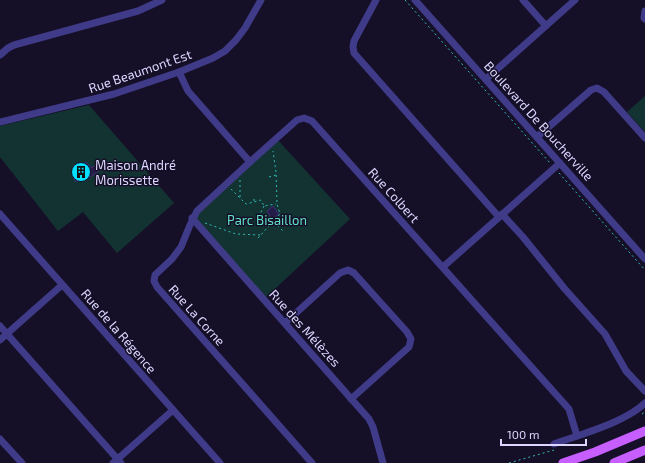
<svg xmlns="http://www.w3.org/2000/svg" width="645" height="463" font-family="'Exo 2',sans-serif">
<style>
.green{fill:#133332}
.building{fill:#261c4a;stroke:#3e2e76}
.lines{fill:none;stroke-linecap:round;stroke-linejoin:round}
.path{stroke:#2fbbb7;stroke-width:1;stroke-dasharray:2 3;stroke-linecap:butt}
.minor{stroke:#403b88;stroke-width:7}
.major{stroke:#c75eff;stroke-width:9}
.labels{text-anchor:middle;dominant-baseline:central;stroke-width:3;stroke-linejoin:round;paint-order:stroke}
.street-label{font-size:13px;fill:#ddd7ff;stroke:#151028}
.poi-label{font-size:13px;fill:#ddd7ff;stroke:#151028;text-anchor:start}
.park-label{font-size:13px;fill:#61e1c5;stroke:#151028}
</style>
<rect width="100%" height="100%" fill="#151028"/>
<!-- green -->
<g class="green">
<path d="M645 96V132L627 112Z"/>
<path d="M89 105 174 203 117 253 83 212 58 231 0 157V126Z"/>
<path d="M276 138 350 219 263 300 192 218Z"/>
</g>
<!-- building -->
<g class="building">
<path d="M86 162 91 168 101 162 104 165 102 166 103 168 87 179 86 177 81 181 80 179 76 182 73 178 76 175 73 173Z"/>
<path d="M273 206 279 214 272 219 267 211Z"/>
</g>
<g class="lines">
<!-- path -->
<g class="path">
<path d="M405 0 550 163"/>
<path d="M559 173 645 270"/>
<path d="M269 177 276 175"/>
<path d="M240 180V197"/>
<path d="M231 189 246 204 261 200 264 206 276 204"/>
<path d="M254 201V198"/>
<path d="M264 206 259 216 267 227"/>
<path d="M274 222 283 231"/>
<path d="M205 223 236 234 260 235"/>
<path d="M258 238 280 214 277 204 276 172 273 151"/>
<path d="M642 414 645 412"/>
<path d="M509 463 554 450"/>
</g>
<!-- minor -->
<g class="minor">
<path d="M376 0 354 41 353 47 354 53 499 217"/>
<path d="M415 0 645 259"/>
<path d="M523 0 546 26"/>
<path d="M645 11 644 18 645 19"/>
<path d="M0 55 8 48 14 45 138 11 162 0"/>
<path d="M179 72 188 91 250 162 297 120 304 118 312 121 569 409 577 436"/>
<path d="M486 79 575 0"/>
<path d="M0 122 114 94 179 72 213 58 225 51 236 40 245 28 261 0"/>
<path d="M537 137 591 90 597 88 604 92 645 138"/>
<path d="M250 162 197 211 190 225 181 247 172 259 155 275 154 281 157 287 312 463"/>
<path d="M0 214 220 463"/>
<path d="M502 214 523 237 564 288 605 334 626 371 645 391"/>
<path d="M192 218 369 419 373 427 383 463"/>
<path d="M443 267 560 163"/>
<path d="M285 323 340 273 348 270 354 273 407 332 411 339 409 347 351 399"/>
<path d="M0 326 121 463"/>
<path d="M0 340 62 285"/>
<path d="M0 439 22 463"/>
<path d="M554 444C581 434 624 423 645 403"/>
<path d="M113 463 173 410"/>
</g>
<!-- major -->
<g class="major">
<path d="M563 463 595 452 645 431"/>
<path d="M614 463 645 450"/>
</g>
</g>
<!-- icons -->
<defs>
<g id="building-disc" transform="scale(1)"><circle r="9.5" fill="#03dfff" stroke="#151028"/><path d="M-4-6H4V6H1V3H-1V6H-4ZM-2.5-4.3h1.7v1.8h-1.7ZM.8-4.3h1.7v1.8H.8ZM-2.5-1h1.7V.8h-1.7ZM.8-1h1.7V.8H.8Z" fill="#111"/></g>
</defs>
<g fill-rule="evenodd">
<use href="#building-disc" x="81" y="172"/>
</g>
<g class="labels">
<!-- street labels -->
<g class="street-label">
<text transform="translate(140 71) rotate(-19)">Rue Beaumont Est</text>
<text transform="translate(539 121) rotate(48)">Boulevard De Boucherville</text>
<text transform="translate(394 195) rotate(48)">Rue Colbert</text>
<text transform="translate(197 315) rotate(48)">Rue La Corne</text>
<text transform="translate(305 328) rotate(48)">Rue des Mélèzes</text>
<text transform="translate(119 331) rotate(49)">Rue de la Régence</text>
</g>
<!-- poi labels -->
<g class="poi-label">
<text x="95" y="165">Maison André<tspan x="95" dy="15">Morissette</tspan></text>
</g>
<!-- park labels -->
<g class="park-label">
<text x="267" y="220">Parc Bisaillon</text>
</g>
</g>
<!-- scale -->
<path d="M501 439v6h85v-6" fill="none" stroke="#ddd7ff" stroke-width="2"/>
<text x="507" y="439" font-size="12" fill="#ddd7ff" stroke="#151028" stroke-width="3" paint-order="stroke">100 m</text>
</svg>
